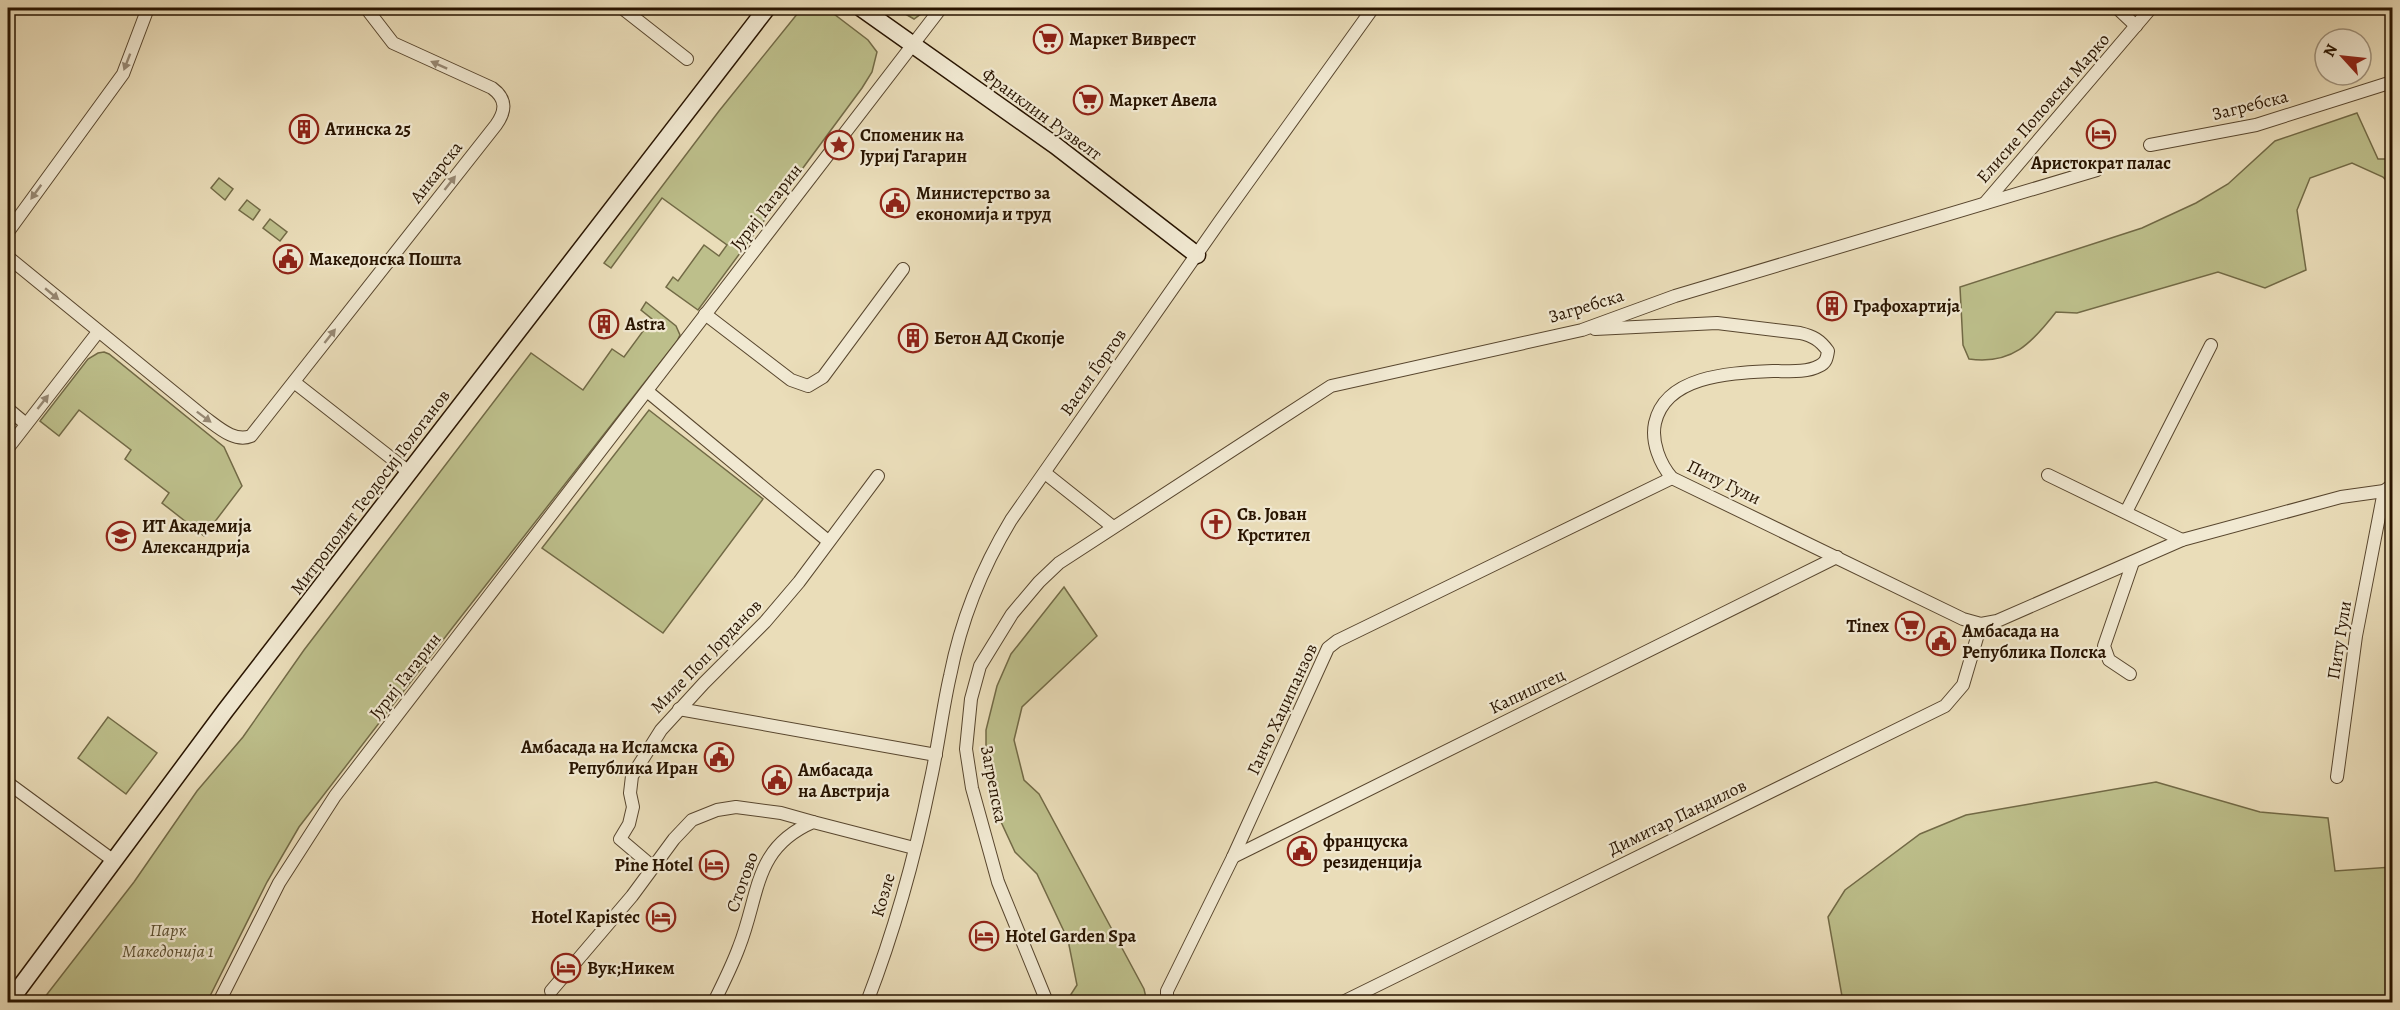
<svg xmlns="http://www.w3.org/2000/svg" width="2400" height="1010" font-family="Alegreya,serif">
<style>
.green{fill:#bdbf8b;stroke:#726a46;stroke-width:1.5}
.lines{fill:none;stroke-linecap:round;stroke-linejoin:round}
.street-casing{stroke:#58462e;stroke-width:14}
.secondary-casing{stroke:#281400;stroke-width:19}
.street{stroke:#f1e9d2;stroke-width:12}
.secondary{stroke:#f1e9d2;stroke-width:16}
.oneway{fill:#978974}
.labels{text-anchor:middle;dominant-baseline:central;stroke-width:4.5;stroke-linejoin:round;paint-order:stroke}
.poi-label{font-size:18px;font-weight:bold;fill:#281400;stroke:#f1e9d2;text-anchor:start}
.street-label{font-size:18px;fill:#281400;stroke:#f1e9d2}
.park-label{font-size:18px;font-style:italic;fill:#5c5031;stroke:#f1e9d2}
</style>
<rect width="100%" height="100%" fill="#eaddb9"/>
<filter id="stains"><feTurbulence type="fractalNoise" baseFrequency=".00333" numOctaves="4"/><feColorMatrix values="0 0 0 0 .2 0 0 0 0 .09 0 0 0 0 .02 0 0 0 .5 -.17"/></filter>
<radialGradient id="worn" r=".72"><stop offset=".6" stop-color="#630" stop-opacity="0"/><stop offset="1" stop-color="#630" stop-opacity=".3"/></radialGradient>
<!-- green -->
<g class="green">
<path d="M802 8H826L868 40 877 52 872 72 862 88 698 310 666 287 673 277 678 281 704 245 719 256 727 245 662 198 611 268 604 263 719 111Z"/>
<path d="M895 8H929L914 19Z"/>
<path d="M2357 113 2378 159H2392V187L2383 177 2352 163 2310 178 2297 210 2306 270 2265 288 2218 272 2077 313 2056 312C2032 343 2012 365 1969 359L1963 345 1960 287 2142 228 2196 203 2228 184 2275 141Z"/>
<path d="M219 178 233 189 225 200 211 188Z"/>
<path d="M247 200 260 210 253 220 239 210Z"/>
<path d="M270 219 287 232 280 241 263 228Z"/>
<path d="M646 302 676 326 680 335 677 341 453 627 299 827 267 882 207 1002H41L134 882 197 791 243 737 304 650 531 353 583 390 612 349 624 357 652 319 641 310Z"/>
<path d="M104 352 109 354 224 447 242 486 204 536 162 503 169 493 125 459 131 450 79 410 59 436 40 421 88 359 98 353Z"/>
<path d="M649 410 763 499 663 633 542 548Z"/>
<path d="M1064 587 1097 636 1022 707 1014 740 1024 780 1039 794 1144 989 1147 1002H1066L1077 985 1068 940 1037 874 1015 852 995 809 986 773V730L997 686 1011 654Z"/>
<path d="M108 717 157 753 126 794 78 758Z"/>
<path d="M2156 782 2260 812 2328 818 2335 871 2392 867V1002H1843L1828 917 1845 890 1920 834 1966 815Z"/>
</g>
<g class="lines">
<!-- street casing -->
<g class="street-casing">
<g id="street">
<path d="M622 8 687 59"/>
<path d="M2117 8 2136 26"/>
<path d="M2150 145 2256 125 2392 82"/>
<path d="M1985 203 2151 8"/>
<path d="M8 232 123 74 148 8"/>
<path d="M8 257 204 417C217 426 234 443 251 436L496 125C506 111 507 99 492 88L393 43 366 8"/>
<path d="M705 314 791 380 808 386 823 377 903 269"/>
<path d="M1595 329 1717 323 1800 333C1813 336 1820 340 1828 351 1827 358 1826 363 1819 366 1806 373 1788 371 1773 371 1734 373 1666 374 1655 423 1651 442 1660 464 1672 478L1963 619 1981 624 1997 621 2182 540 2341 497 2384 491 2392 485"/>
<path d="M294 382 409 472"/>
<path d="M647 391 828 541"/>
<path d="M8 409 26 424"/>
<path d="M8 448 98 332"/>
<path d="M1045 473 1113 527"/>
<path d="M2048 475 2182 540"/>
<path d="M2126 512 2211 345"/>
<path d="M2130 674 2109 660 2104 646 2133 562"/>
<path d="M679 709 936 755"/>
<path d="M2337 777 2356 636 2384 491"/>
<path d="M8 783 114 861"/>
<path d="M1233 857 1837 557"/>
<path d="M653 867 620 839 629 824 633 807 630 793 632 776 661 730 704 683 765 622 799 582 878 476"/>
<path d="M551 991 632 896 674 839 692 820 717 810 736 807 781 813 813 822"/>
<path d="M219 1002 279 883 335 796 941 8"/>
<path d="M714 1002C723 984 732 966 739 947 760 894 753 848 813 822L914 848"/>
<path d="M867 1002C894 932 915 857 930 783 938 748 942 711 950 676 961 620 982 568 1011 520L1220 221 1373 8"/>
<path d="M1047 1002 998 882 972 788 966 749 971 699 980 666 1012 614 1039 582 1059 563 1331 386 1582 330 1675 296 2097 170"/>
<path d="M1167 1002V991L1233 857 1328 648 1337 641 1672 478"/>
<path d="M1343 1002 1945 706 1963 685 1981 624"/>
</g>
</g>
<!-- secondary casing -->
<g class="secondary-casing">
<g id="secondary">
<path d="M861 8 1056 146 1197 255"/>
<path d="M9 1002 225 711 767 8"/>
</g>
</g>
<!-- street -->
<use href="#street" class="street"/>
<!-- secondary -->
<use href="#secondary" class="secondary"/>
</g>
<!-- one-way arrows -->
<defs><path id="oneway-solid" d="M-6-.8H1V-3.2L6.5 0L1 3.2V.8H-6Z" transform="scale(1.5)"/></defs>
<g class="oneway">
<use href="#oneway-solid" transform="translate(127 62) rotate(111)"/>
<use href="#oneway-solid" transform="translate(439 65) rotate(-156)"/>
<use href="#oneway-solid" transform="translate(450 183) rotate(-52)"/>
<use href="#oneway-solid" transform="translate(36 192) rotate(126)"/>
<use href="#oneway-solid" transform="translate(52 294) rotate(40)"/>
<use href="#oneway-solid" transform="translate(330 336) rotate(-52)"/>
<use href="#oneway-solid" transform="translate(43 402) rotate(-52)"/>
<use href="#oneway-solid" transform="translate(204 417) rotate(37)"/>
</g>
<!-- icons -->
<defs>
<g id="supermarket-ring" transform="scale(1.5)"><circle r="9.5" fill="#f1e9d2" stroke="#8f2418" stroke-width="1.5"/><path d="M-6-5.5h2.5l.6 2H6L4.5 2H-2.5L-4.4-4H-6ZM-1.5 3.2a1.3 1.3 0 1 0 .1 0ZM3 3.2a1.3 1.3 0 1 0 .1 0Z" fill="#8f2418"/></g>
<g id="building-ring" transform="scale(1.5)"><circle r="9.5" fill="#f1e9d2" stroke="#8f2418" stroke-width="1.5"/><path d="M-4-6H4V6H1V3H-1V6H-4ZM-2.5-4.3h1.7v1.8h-1.7ZM.8-4.3h1.7v1.8H.8ZM-2.5-1h1.7V.8h-1.7ZM.8-1h1.7V.8H.8Z" fill="#8f2418"/></g>
<g id="hotel-ring" transform="scale(1.5)"><circle r="9.5" fill="#f1e9d2" stroke="#8f2418" stroke-width="1.5"/><path d="M-6-4.5h1.5V1H6V5H4.5V3h-9V5H-6ZM-4 0a1.8 1.8 0 1 1 3.6 0ZM.5 0V-2.5h3Q6-2.5 6 0Z" fill="#8f2418"/></g>
<g id="sight-ring" transform="scale(1.5)"><circle r="9.5" fill="#f1e9d2" stroke="#8f2418" stroke-width="1.5"/><path d="M0-6L1.8-2.2L6-1.7L2.9 1.2L3.7 5.4L0 3.3L-3.7 5.4L-2.9 1.2L-6-1.7L-1.8-2.2Z" fill="#8f2418"/></g>
<g id="civic-ring" transform="scale(1.5)"><circle r="9.5" fill="#f1e9d2" stroke="#8f2418" stroke-width="1.5"/><path d="M-.6-6.5H3V-4.5H.6V-3L4-1V1h2V6H-6V1h2V-1L-.6-3ZM-1.2 2.5V6h2.4V2.5Z" fill="#8f2418"/></g>
<g id="church-ring" transform="scale(1.5)"><circle r="9.5" fill="#f1e9d2" stroke="#8f2418" stroke-width="1.5"/><path d="M-1.2-6h2.4v3.5h3.3v2.4h-3.3V6h-2.4V-.1h-3.3v-2.4h3.3Z" fill="#8f2418"/></g>
<g id="school-ring" transform="scale(1.5)"><circle r="9.5" fill="#f1e9d2" stroke="#8f2418" stroke-width="1.5"/><path d="M0-5L7-2L0 1L-7-2ZM-4 1L0 2.5L4 1V4Q0 6-4 4Z" fill="#8f2418"/></g>
</defs>
<g fill-rule="evenodd">
<use href="#supermarket-ring" x="1048" y="39"/>
<use href="#supermarket-ring" x="1088" y="100"/>
<use href="#building-ring" x="304" y="129"/>
<use href="#hotel-ring" x="2101" y="134"/>
<use href="#sight-ring" x="839" y="145"/>
<use href="#civic-ring" x="895" y="203"/>
<use href="#civic-ring" x="288" y="259"/>
<use href="#building-ring" x="1832" y="306"/>
<use href="#building-ring" x="604" y="324"/>
<use href="#building-ring" x="913" y="338"/>
<use href="#church-ring" x="1216" y="524"/>
<use href="#school-ring" x="121" y="536"/>
<use href="#supermarket-ring" x="1910" y="626"/>
<use href="#civic-ring" x="1941" y="641"/>
<use href="#civic-ring" x="719" y="757"/>
<use href="#civic-ring" x="777" y="780"/>
<use href="#civic-ring" x="1302" y="851"/>
<use href="#hotel-ring" x="714" y="865"/>
<use href="#hotel-ring" x="661" y="917"/>
<use href="#hotel-ring" x="984" y="936"/>
<use href="#hotel-ring" x="566" y="968"/>
</g>
<g class="labels">
<!-- poi labels -->
<g class="poi-label">
<text x="1069" y="39">Маркет Виврест</text>
<text x="1109" y="100">Маркет Авела</text>
<text x="325" y="129">Атинска 25</text>
<text x="860" y="135">Споменик на<tspan x="860" dy="21">Јуриј Гагарин</tspan></text>
<text x="2101" y="163" text-anchor="middle">Аристократ палас</text>
<text x="916" y="193">Министерство за<tspan x="916" dy="21">економија и труд</tspan></text>
<text x="309" y="259">Македонска Пошта</text>
<text x="1853" y="306">Графохартија</text>
<text x="625" y="324">Astra</text>
<text x="934" y="338">Бетон АД Скопје</text>
<text x="1237" y="514">Св. Јован<tspan x="1237" dy="21">Крстител</tspan></text>
<text x="142" y="526">ИТ Академија<tspan x="142" dy="21">Александрија</tspan></text>
<text x="1889" y="626" text-anchor="end">Tinex</text>
<text x="1962" y="631">Амбасада на<tspan x="1962" dy="21">Република Полска</tspan></text>
<text x="698" y="747" text-anchor="end">Амбасада на Исламска<tspan x="698" dy="21">Република Иран</tspan></text>
<text x="798" y="770">Амбасада<tspan x="798" dy="21">на Австрија</tspan></text>
<text x="1323" y="841">француска<tspan x="1323" dy="21">резиденција</tspan></text>
<text x="693" y="865" text-anchor="end">Pine Hotel</text>
<text x="640" y="917" text-anchor="end">Hotel Kapistec</text>
<text x="1005" y="936">Hotel Garden Spa</text>
<text x="587" y="968">Вук;Никем</text>
</g>
<!-- street labels -->
<g class="street-label">
<text transform="translate(2250 105) rotate(-14)">Загребска</text>
<text transform="translate(2043 108) rotate(-49)">Елисие Поповски Марко</text>
<text transform="translate(1042 114) rotate(36)">Франклин Рузвелт</text>
<text transform="translate(436 172) rotate(-52)">Анкарска</text>
<text transform="translate(766 207) rotate(-52)">Јуриј Гагарин</text>
<text transform="translate(1586 306) rotate(-17)">Загребска</text>
<text transform="translate(1093 372) rotate(-55)">Васил Ѓоргов</text>
<text transform="translate(1724 482) rotate(26)">Питу Гули</text>
<text transform="translate(370 492) rotate(-53)">Митрополит Теодосиј Гологанов</text>
<text transform="translate(2339 640) rotate(-81)">Питу Гули</text>
<text transform="translate(706 656) rotate(-46)">Миле Поп Јорданов</text>
<text transform="translate(405 676) rotate(-52)">Јуриј Гагарин</text>
<text transform="translate(1527 691) rotate(-26)">Капиштец</text>
<text transform="translate(1282 709) rotate(-65)">Ганчо Хаџипанзов</text>
<text transform="translate(994 784) rotate(79)">Загрепска</text>
<text transform="translate(1677 817) rotate(-26)">Димитар Пандилов</text>
<text transform="translate(742 882) rotate(-70)">Стогово</text>
<text transform="translate(883 895) rotate(-74)">Козле</text>
</g>
<!-- park labels -->
<g class="park-label">
<text x="168" y="930">Парк<tspan x="168" dy="21">Македонија 1</tspan></text>
</g>
</g>
<!-- margin -->
<rect width="2400" height="1010" fill="none" stroke="#eaddb9" stroke-width="30"/>
<rect x="9" y="9" width="2382" height="992" fill="none" stroke="#281400" stroke-width="3"/>
<rect x="15" y="15" width="2370" height="980" fill="none" stroke="#281400" stroke-width="1.5"/>
<!-- north arrow -->
<g transform="translate(2343 57) rotate(297)"><circle r="28" fill="#f1e9d2" stroke="#a1947e" stroke-width="1.5"/>
<path d="M0-4.5L10 22L0 15L-10 22Z" fill="#8f2418"/>
<text y="-9" font-size="16" font-weight="bold" text-anchor="middle" fill="#281400">N</text>
</g>
<rect width="100%" height="100%" filter="url(#stains)"/>
<rect width="100%" height="100%" fill="url(#worn)"/>
</svg>
